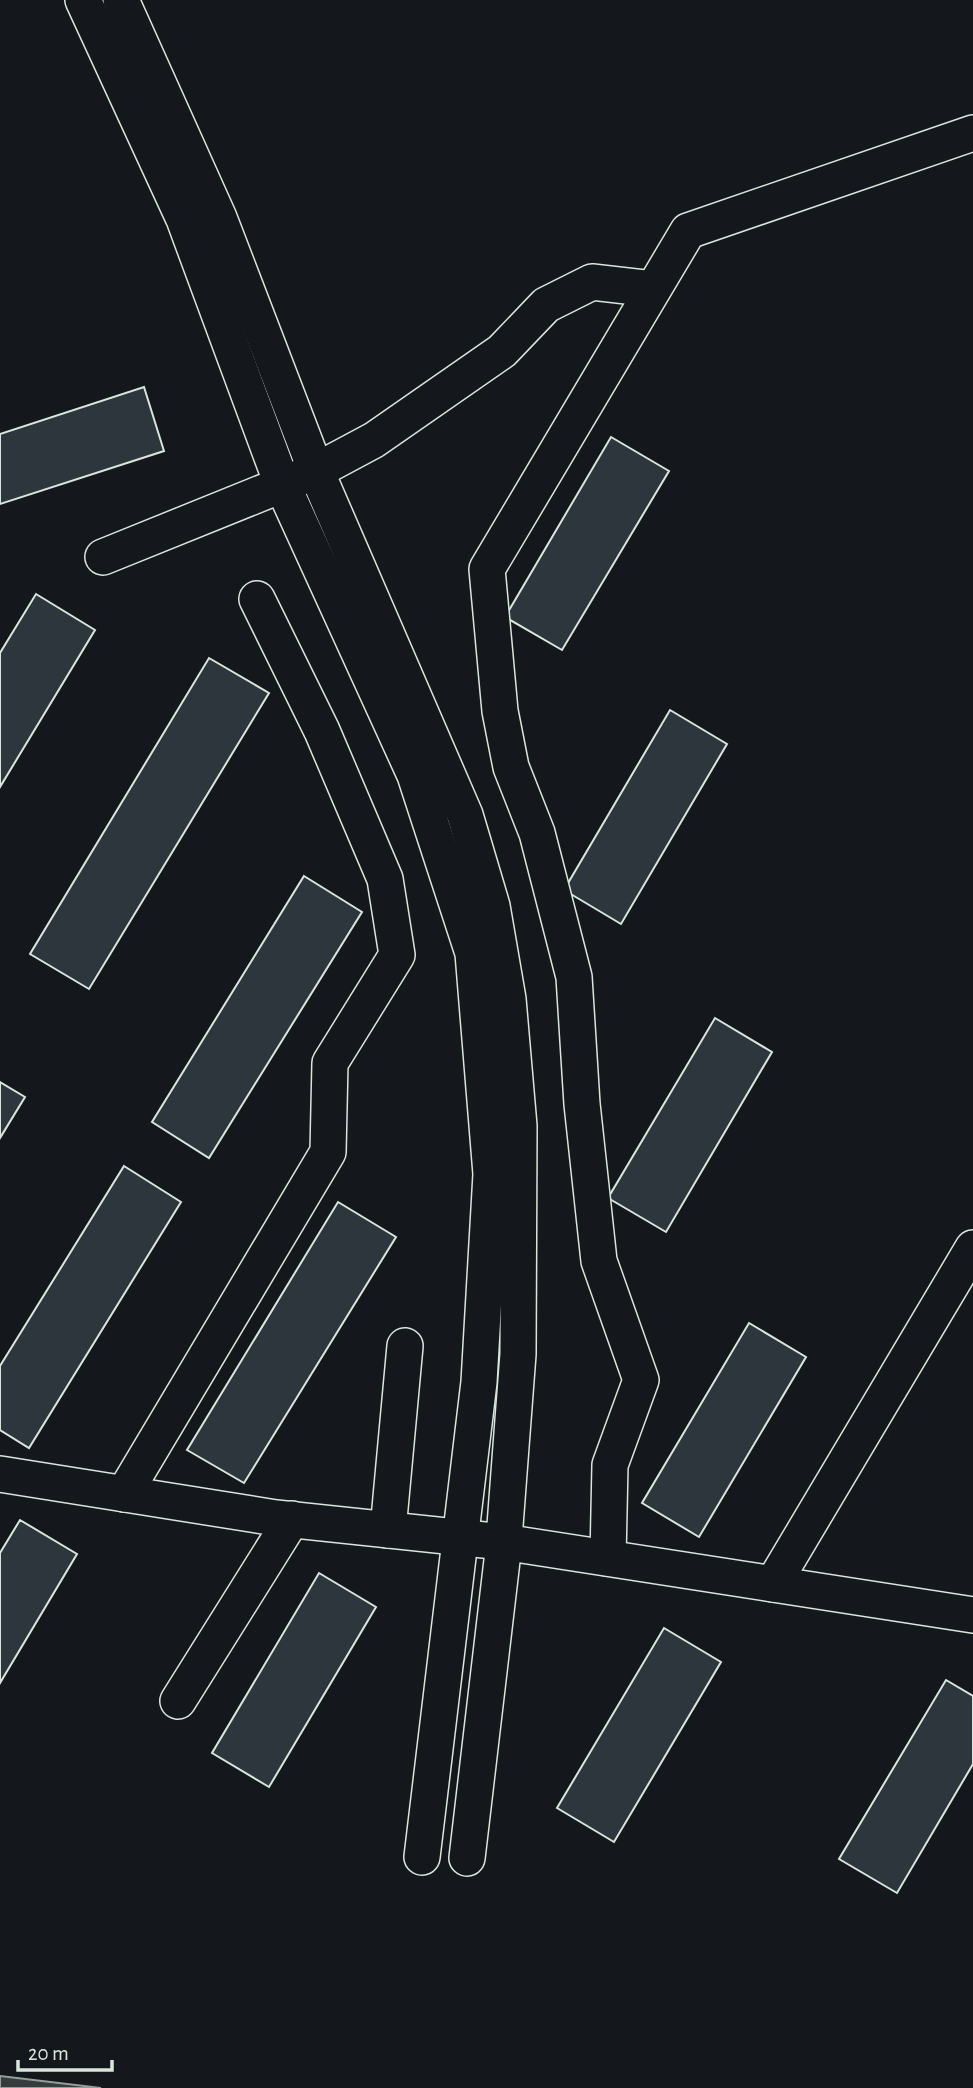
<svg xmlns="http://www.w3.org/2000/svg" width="973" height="2088" font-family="'Alegreya Sans',sans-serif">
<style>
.water{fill:#363b3e;stroke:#939e99;stroke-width:2}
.building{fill:#2c363c;stroke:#d8e6dc;stroke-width:2}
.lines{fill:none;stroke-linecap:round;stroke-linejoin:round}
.minor-casing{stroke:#d8e6dc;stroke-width:38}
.minor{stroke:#14181c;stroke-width:35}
</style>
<rect width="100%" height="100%" fill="#14181c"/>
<!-- water -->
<path class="water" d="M0 2076 101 2088H0Z"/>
<!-- building -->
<g class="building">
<path d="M144 387 164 451 0 504V434Z"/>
<path d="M611 437 669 471 562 650 505 617Z"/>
<path d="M36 594 95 630 0 787V653Z"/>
<path d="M209 658 269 693 89 989 30 954Z"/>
<path d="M670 710 727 744 621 924 564 890Z"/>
<path d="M304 876 362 912 209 1158 152 1122Z"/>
<path d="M715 1018 772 1052 666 1232 608 1198Z"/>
<path d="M0 1082 25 1097 0 1138Z"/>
<path d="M124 1166 181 1202 29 1448 0 1430V1366Z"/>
<path d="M338 1202 396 1237 244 1483 187 1450Z"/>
<path d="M749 1323 806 1357 699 1537 642 1503Z"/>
<path d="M20 1520 77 1554 0 1683V1553Z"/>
<path d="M319 1573 376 1607 269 1787 212 1753Z"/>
<path d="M664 1628 721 1662 614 1842 557 1808Z"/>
<path d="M946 1680 973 1696V1764L897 1893 839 1859Z"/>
</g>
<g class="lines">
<!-- minor casing -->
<g class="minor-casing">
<g id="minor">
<path d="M83 0 184 219 282 484 415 775 473 953 491 1174 479 1382 422 1857"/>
<path d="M121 0 219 218 316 471 465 815 492 906 508 999 519 1126 518 1354 503 1552 467 1858"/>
<path d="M103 557 316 471 374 440 502 351 546 305 592 282 653 289"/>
<path d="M0 1474 276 1518 503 1542 973 1615"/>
<path d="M124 1494 328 1152 330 1063 397 955 385 879 322 731 257 599"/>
<path d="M388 1530 405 1346"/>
<path d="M608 1558 610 1465 641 1380 599 1261 582 1104 574 977 537 833 511 767 500 711 487 569 688 231 973 133"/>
<path d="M773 1584 973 1248"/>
<path d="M178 1701 292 1519"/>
</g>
</g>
<!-- minor -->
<use href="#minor" class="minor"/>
</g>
<!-- scale -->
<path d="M18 2060v10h94v-10" fill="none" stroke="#d8e6dc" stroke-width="3.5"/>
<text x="28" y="2060" font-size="21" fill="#d8e6dc" stroke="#14181c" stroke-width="5" paint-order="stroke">20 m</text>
</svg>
